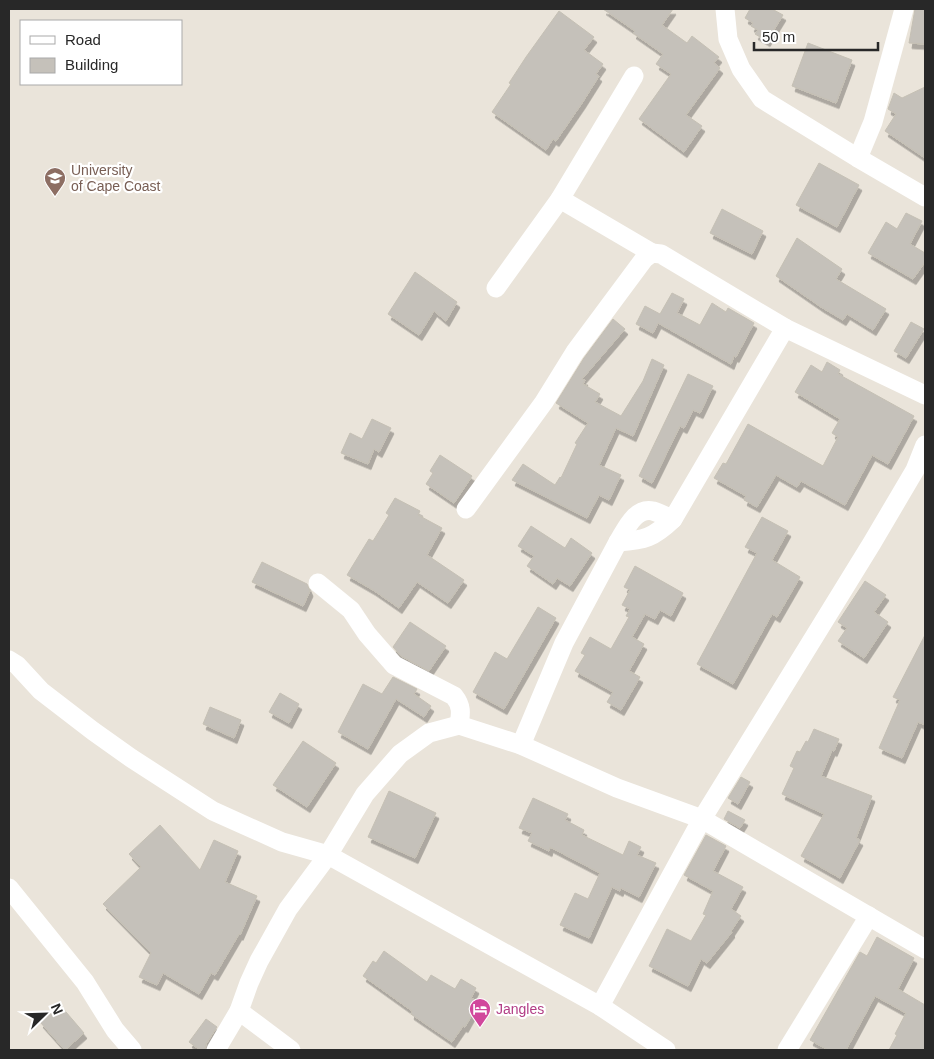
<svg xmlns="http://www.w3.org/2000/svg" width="934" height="1059" font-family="Arial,sans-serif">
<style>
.building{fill:#c5c1ba;stroke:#c5c0b4;filter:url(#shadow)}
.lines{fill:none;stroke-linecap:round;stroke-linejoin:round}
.street{stroke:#fff;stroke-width:19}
.labels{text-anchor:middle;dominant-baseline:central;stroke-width:4.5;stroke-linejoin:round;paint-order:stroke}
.education-label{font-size:14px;fill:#785e54;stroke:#fff;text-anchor:start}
.hotel-label{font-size:14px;fill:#b23c85;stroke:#fff;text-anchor:start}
</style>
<defs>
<filter id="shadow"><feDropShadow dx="3" dy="5.5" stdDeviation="0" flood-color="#0004"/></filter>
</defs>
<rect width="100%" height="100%" fill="#eae4da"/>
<!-- building -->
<g class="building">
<path d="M603 9H673L662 25 687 43 692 36 719 57 714 63 720 68 686 115 702 126 684 152 639 119 671 74 656 64 663 54 633 33 635 31Z"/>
<path d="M750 9H772L783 15 767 41 755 34 758 30 751 26 753 23 745 18Z"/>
<path d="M915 9H925V44L909 43Z"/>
<path d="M559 11 594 37 584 50 603 64 596 74 599 76 582 103 556 141 553 139 546 150 492 112 511 84 509 83 526 57Z"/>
<path d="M808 43 852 60 836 103 792 86Z"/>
<path d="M925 87V158L885 131 896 114 888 109 894 93 902 98Z"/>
<path d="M819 163 859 185 837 227 796 205Z"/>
<path d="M722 209 763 231 752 254 710 233Z"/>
<path d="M906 213 922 221 910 244 925 253V262L913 279 868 253 886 222 897 229Z"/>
<path d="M797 238 842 269 836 279 886 309 873 330 847 314 843 320 821 307 776 276Z"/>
<path d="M415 272 457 302 446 321 434 311 419 335 388 314Z"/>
<path d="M672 293 684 299 677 313 700 325 712 303 726 312 728 308 754 323 736 357 734 356 731 364 658 323 653 333 636 324 645 306 660 314Z"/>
<path d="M613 319 625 329 582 379 585 380 583 384 600 394 595 402 621 416 643 381 652 359 664 365 633 436 616 428 599 465 621 475 609 500 599 495 587 518 512 480 523 464 555 485 560 477 561 478 577 444 575 443 588 423 556 403 584 358Z"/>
<path d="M911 322 924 329 906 358 894 351Z"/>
<path d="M827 362 840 370 838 374 914 416 888 464 872 455 845 505 801 481 797 487 776 475 757 507 744 500 746 496 714 478 723 463 726 464 748 424 823 466 838 437 832 433 840 419 795 392 811 365 822 372Z"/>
<path d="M688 374 713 386 700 413 693 410 684 428 680 426 652 483 639 476Z"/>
<path d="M372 419 391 428 379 452 374 449 368 464 341 453 350 433 362 439Z"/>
<path d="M440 455 472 476 454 503 426 484 433 473 430 471Z"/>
<path d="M395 498 420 511 418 515 442 528 427 555 464 580 448 603 417 582 399 608 373 590 347 575 369 539 373 541 389 515 386 513Z"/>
<path d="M762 517 788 531 772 560 800 577 777 617 772 614 733 684 697 664 757 553 745 547Z"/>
<path d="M531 526 565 548 571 538 592 553 570 586 557 578 553 584 527 566 534 556 518 546Z"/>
<path d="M262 562 307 584 310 591 303 606 252 582Z"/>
<path d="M635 566 683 593 671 616 660 610 655 619 645 614 632 637 644 644 629 671 640 677 621 710 607 702 613 692 575 671 585 655 581 653 590 637 611 649 629 617 626 616 630 609 622 605 630 590 624 587Z"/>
<path d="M865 581 886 595 874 612 888 622 864 658 838 641 847 628 838 622Z"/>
<path d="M538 607 556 618 504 709 473 692 495 652 507 659Z"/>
<path d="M410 622 446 646 429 671 401 656 393 647Z"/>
<path d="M925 635V725L918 722 902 758 879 748 900 700 893 697Z"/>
<path d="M393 677 417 689 414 694 431 706 424 717 396 699 368 749 338 732 363 684 382 694Z"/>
<path d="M280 693 299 704 289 723 269 712Z"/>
<path d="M210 707 241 720 234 738 203 724Z"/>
<path d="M814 729 839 739 834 751 832 750 821 776 872 796 856 838 860 840 840 878 801 856 824 814 782 794 794 768 790 766 797 751 800 752 806 741 808 742Z"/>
<path d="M303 741 336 763 307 807 273 785Z"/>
<path d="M741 777 750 782 738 804 728 798Z"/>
<path d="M389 791 436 813 415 858 368 837Z"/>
<path d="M533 798 568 814 565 820 584 830 582 835 623 855 629 841 641 847 637 855 656 863 639 897 621 888 620 891 612 887 589 938 560 925 575 893 588 899 600 873 550 847 549 851 528 841 532 833 519 828Z"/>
<path d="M728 811 745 820 740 828 724 819Z"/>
<path d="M160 825 200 870 214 840 238 851 225 882 257 896 240 935 239 934 215 975 211 973 199 994 163 973 157 985 139 977 151 953 103 904 141 867 129 854Z"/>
<path d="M706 835 726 846 713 871 743 887 731 909 741 916 731 931 732 932 707 963 701 959 688 986 649 966 667 929 691 941 706 915 703 914 713 891 684 875Z"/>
<path d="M877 937 914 958 898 989 925 1005V1050H889L897 1035 895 1034 906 1013 875 996 846 1050H828L810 1040 860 952 867 956Z"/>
<path d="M384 951 427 982 431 975 455 989 461 979 476 988 471 998 479 1002 465 1027 463 1026 452 1042 411 1014 412 1011 363 976 373 961 376 963Z"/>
<path d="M60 1005 84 1033 65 1050 40 1022Z"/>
<path d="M206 1019 217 1027 206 1044 205 1050H200L189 1042Z"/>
</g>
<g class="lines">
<!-- street -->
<g class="street">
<path d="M725 9 728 39 741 69 762 99 858 158 925 197"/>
<path d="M858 158 873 122 904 9"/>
<path d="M560 199 652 253"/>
<path d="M496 288 560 199 634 76"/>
<path d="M466 509 544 402 575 352 644 259 652 253 661 254 785 328"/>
<path d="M618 542C626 529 635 507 653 511 660 513 666 517 673 519"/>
<path d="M318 583 351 610 367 634 394 665 454 696C462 706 461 713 459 725"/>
<path d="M9 660 17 665 41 691 93 731 131 758 213 811 282 842 328 855 600 1006 666 1050"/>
<path d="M521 745 564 643 618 542C645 540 653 538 673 519L785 328 925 395"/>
<path d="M9 888 85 982 115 1030 132 1050"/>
<path d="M600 1006 702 819 872 543 915 470 925 445"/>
<path d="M239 1011 291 1050"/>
<path d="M216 1050 239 1011 249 983 259 961 288 909 328 855 365 794 400 754 429 733 459 725 521 745 617 788 702 819 925 949"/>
<path d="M787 1050 869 916"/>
</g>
</g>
<!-- icons -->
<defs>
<g id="university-pin" transform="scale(1.125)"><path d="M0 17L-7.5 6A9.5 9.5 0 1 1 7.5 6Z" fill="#8d6e63" stroke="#fff"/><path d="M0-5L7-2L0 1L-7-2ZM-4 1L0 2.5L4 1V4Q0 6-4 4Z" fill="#fff"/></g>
<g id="hotel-pin" transform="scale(1.125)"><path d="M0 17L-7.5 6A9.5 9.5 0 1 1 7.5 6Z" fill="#d1479c" stroke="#fff"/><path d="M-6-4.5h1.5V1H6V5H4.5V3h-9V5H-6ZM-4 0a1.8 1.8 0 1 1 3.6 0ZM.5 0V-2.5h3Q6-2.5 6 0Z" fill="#fff"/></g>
</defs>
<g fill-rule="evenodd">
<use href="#university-pin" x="55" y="178"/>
<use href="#hotel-pin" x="480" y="1009"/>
</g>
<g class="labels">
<!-- education labels -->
<g class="education-label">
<text x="71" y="170">University<tspan x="71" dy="16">of Cape Coast</tspan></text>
</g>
<!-- hotel labels -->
<g class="hotel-label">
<text x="496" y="1009">Jangles</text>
</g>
</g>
<!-- border -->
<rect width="934" height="1059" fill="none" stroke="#282828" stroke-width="20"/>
<!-- legend -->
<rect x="20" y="20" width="162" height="65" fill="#ffffff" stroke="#a9a9a9"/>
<rect x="30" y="36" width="25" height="8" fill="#ffffff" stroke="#a9a9a9"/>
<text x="65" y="45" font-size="15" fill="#282828">Road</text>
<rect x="30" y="58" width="25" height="15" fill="#c5c1ba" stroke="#a9a9a9"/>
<text x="65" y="70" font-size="15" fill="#282828">Building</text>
<!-- north arrow -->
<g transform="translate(45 1014) rotate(67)" stroke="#ffffff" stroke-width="4" paint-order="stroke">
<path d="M0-4L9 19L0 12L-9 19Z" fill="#282828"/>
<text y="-8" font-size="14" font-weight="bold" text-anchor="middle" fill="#282828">N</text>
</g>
<!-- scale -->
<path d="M754 42v8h124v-8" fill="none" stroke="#282828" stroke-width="2.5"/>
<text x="762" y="42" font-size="15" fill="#282828" stroke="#ffffff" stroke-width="4" paint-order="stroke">50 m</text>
</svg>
